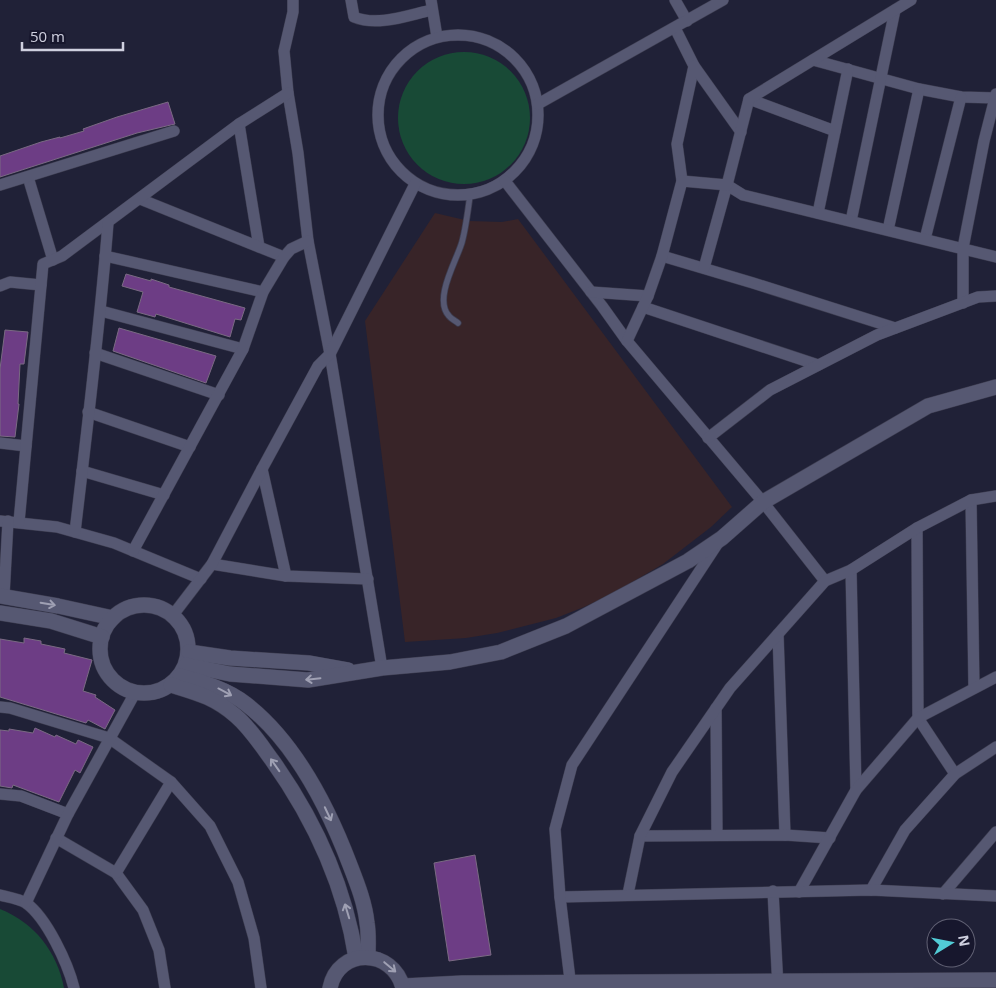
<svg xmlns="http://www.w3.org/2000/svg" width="996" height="988" font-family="'Open Sans',sans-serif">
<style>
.education{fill:#382428}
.green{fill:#184a36}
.building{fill:#6d3d85;stroke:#7a6a83}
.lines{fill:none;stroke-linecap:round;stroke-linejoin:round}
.lane-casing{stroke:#3d3d50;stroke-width:7}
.street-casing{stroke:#3d3d50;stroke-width:12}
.secondary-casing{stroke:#3d3d50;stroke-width:16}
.lane{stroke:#565872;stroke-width:5.5}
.street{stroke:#565872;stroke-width:11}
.secondary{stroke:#565872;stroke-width:15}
.oneway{stroke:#9fa0b3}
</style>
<rect width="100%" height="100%" fill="#202137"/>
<!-- education -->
<path class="education" d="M435 213 469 221 502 222 518 219 732 507 711 527 663 564 612 594 584 607 556 618 497 633 466 638 405 642 365 321Z"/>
<!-- green -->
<g class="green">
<circle cx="464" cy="118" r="66"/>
<path d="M0 909C35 923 57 952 64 988H0Z"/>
</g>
<!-- building -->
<g class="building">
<path d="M168 102 175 124 137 133 0 177V156L41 142 60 137V138L84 131 83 129 117 117Z"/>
<path d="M126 274 151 281V279L169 285V287L245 308 241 320 235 319 230 337 156 314 155 317 137 312 143 292 122 286Z"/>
<path d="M119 328 216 356 206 383 113 351Z"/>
<path d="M5 330 28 332 24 364H20L18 404H19L15 437 0 436V369Z"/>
<path d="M24 638 41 641V644L65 649 64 653 92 660 83 691 96 695 95 697 115 710 105 729 88 720 86 723 0 697V639L24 643Z"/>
<path d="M35 728 55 737 56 735 76 744 78 740 93 747 80 773 75 770 59 802 13 785 12 788 0 786V730L9 731V729L33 733Z"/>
<path d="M475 855 491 955 449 961 434 863Z"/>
</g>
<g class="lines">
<!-- lane casing -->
<g class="lane-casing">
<path id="lane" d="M458 323C456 321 451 319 449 316 433 299 457 260 462 242 466 227 468 211 470 195"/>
</g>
<!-- street casing -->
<g class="street-casing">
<g id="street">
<path d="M293 0V12L284 51 288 93 298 153 308 241 330 354 382 668"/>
<path d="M351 0 354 17C378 27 408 15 432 10"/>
<path d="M431 0 437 37"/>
<path d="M675 0 687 21"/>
<path d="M675 28 694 66 677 144 682 181"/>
<circle cx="458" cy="115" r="80"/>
<path d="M813 60 919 89 961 97 996 98"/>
<path d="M694 66 741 132"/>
<path d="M749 99 835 131"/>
<path d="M538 104 723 0"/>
<path d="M239 124 259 247"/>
<path d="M28 177 53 260"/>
<path d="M505 181 602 306 627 341 763 502 825 581"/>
<path d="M0 185 174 131"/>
<path d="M140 199 284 257"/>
<path d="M818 213 848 69"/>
<path d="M851 221 895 10"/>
<path d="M888 230 919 89"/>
<path d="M925 239 961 97"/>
<path d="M105 256 263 292"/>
<path d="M662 256 753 283 895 328"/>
<path d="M704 268 727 185 743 195 996 257"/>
<path d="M0 286 10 282 41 285"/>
<path d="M591 292 648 296"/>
<path d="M963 303V248L984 141 996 94"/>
<path d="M643 307 818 365"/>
<path d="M101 311 243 349"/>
<path d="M627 341 648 296 662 256 682 181 727 185 749 99 911 0"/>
<path d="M95 353 219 395"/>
<path d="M88 412 190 447"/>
<path d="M708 438 770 390 877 335 978 297 996 296"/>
<path d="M0 443 26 446"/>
<path d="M262 469 286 576"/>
<path d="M82 471 164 495"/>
<path d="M971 500 974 688"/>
<path d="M0 521 57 527 114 543 201 579"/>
<path d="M19 522 43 264 62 256 239 124 288 93"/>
<path d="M917 528 918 718 955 774"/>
<path d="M75 532C87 429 100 326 108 223"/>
<path d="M133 551 243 349 263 292 284 257 291 249 308 241"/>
<path d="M212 564 286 576 368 579"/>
<path d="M851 570 856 790"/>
<path d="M4 596 8 521"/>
<path d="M173 615 212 564 262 469 318 366 330 354 415 184"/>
<path d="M778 634 785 835"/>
<path d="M0 707 10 708 109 738 171 782 210 826 238 882 254 938 261 988"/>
<path d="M716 708 717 835"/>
<path d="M0 794 21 796 68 814"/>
<path d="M640 836 785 835 830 838"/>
<path d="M56 838 116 873 143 910 159 950 165 988"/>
<path d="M116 873 171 782"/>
<path d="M871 890 905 830 955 774 996 747"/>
<path d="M773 891 778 988"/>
<path d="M799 892 856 790 918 718 996 677"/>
<path d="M628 894 640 836 672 772 730 688 825 581 851 570 917 528 971 500 996 496"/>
<path d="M943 894 996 832"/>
<path d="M0 895C8 897 20 899 26 903 47 918 68 964 74 988"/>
<path d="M560 897 871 890 996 896"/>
<path d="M26 903 68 814 135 693"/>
<path d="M571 988 560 897 555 829 572 765 718 543"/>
</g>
</g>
<!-- secondary casing -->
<g class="secondary-casing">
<g id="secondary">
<path d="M0 596 58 606 113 618"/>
<circle cx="144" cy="649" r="44"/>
<path d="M0 613 51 621 102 637"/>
<path d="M189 652 230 658 309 663 348 670"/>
<path d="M186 665 230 674 308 680 382 668 450 662 501 652 566 626 688 561 722 538 763 502 928 406 996 387"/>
<path d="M180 676C202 682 227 689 246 704 295 742 328 807 350 865 357 883 365 903 367 923 369 934 368 946 368 957"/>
<path d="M171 685C197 693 214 697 236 716 250 728 261 745 272 760 314 819 345 887 356 958"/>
<path d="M403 986 462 983 996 980"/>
<path d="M330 988C338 947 393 948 403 988"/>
</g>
</g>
<!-- lane -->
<use href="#lane" class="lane"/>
<!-- street -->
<use href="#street" class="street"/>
<!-- secondary -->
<use href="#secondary" class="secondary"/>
</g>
<!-- one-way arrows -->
<defs><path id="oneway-shaft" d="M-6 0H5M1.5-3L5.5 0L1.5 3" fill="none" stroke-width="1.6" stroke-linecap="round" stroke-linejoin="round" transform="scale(1.25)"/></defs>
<g class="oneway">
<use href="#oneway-shaft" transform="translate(48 604) rotate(10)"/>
<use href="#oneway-shaft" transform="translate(313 679) rotate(174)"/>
<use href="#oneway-shaft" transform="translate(225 692) rotate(28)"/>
<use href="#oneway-shaft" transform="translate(275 765) rotate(-125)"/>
<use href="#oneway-shaft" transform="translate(328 814) rotate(65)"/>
<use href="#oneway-shaft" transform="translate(347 911) rotate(-107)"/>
<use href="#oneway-shaft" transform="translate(390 967) rotate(40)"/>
</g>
<!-- north arrow -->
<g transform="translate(951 943) rotate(80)"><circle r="24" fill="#17172d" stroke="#616174"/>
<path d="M0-4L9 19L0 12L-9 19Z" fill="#52ccd6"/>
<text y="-8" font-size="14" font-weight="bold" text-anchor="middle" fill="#cfd0df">N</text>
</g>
<!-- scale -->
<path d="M22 42v8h101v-8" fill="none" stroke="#cfd0df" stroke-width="2.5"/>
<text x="30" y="42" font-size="15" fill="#cfd0df" stroke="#17172d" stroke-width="4" paint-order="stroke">50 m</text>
</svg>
